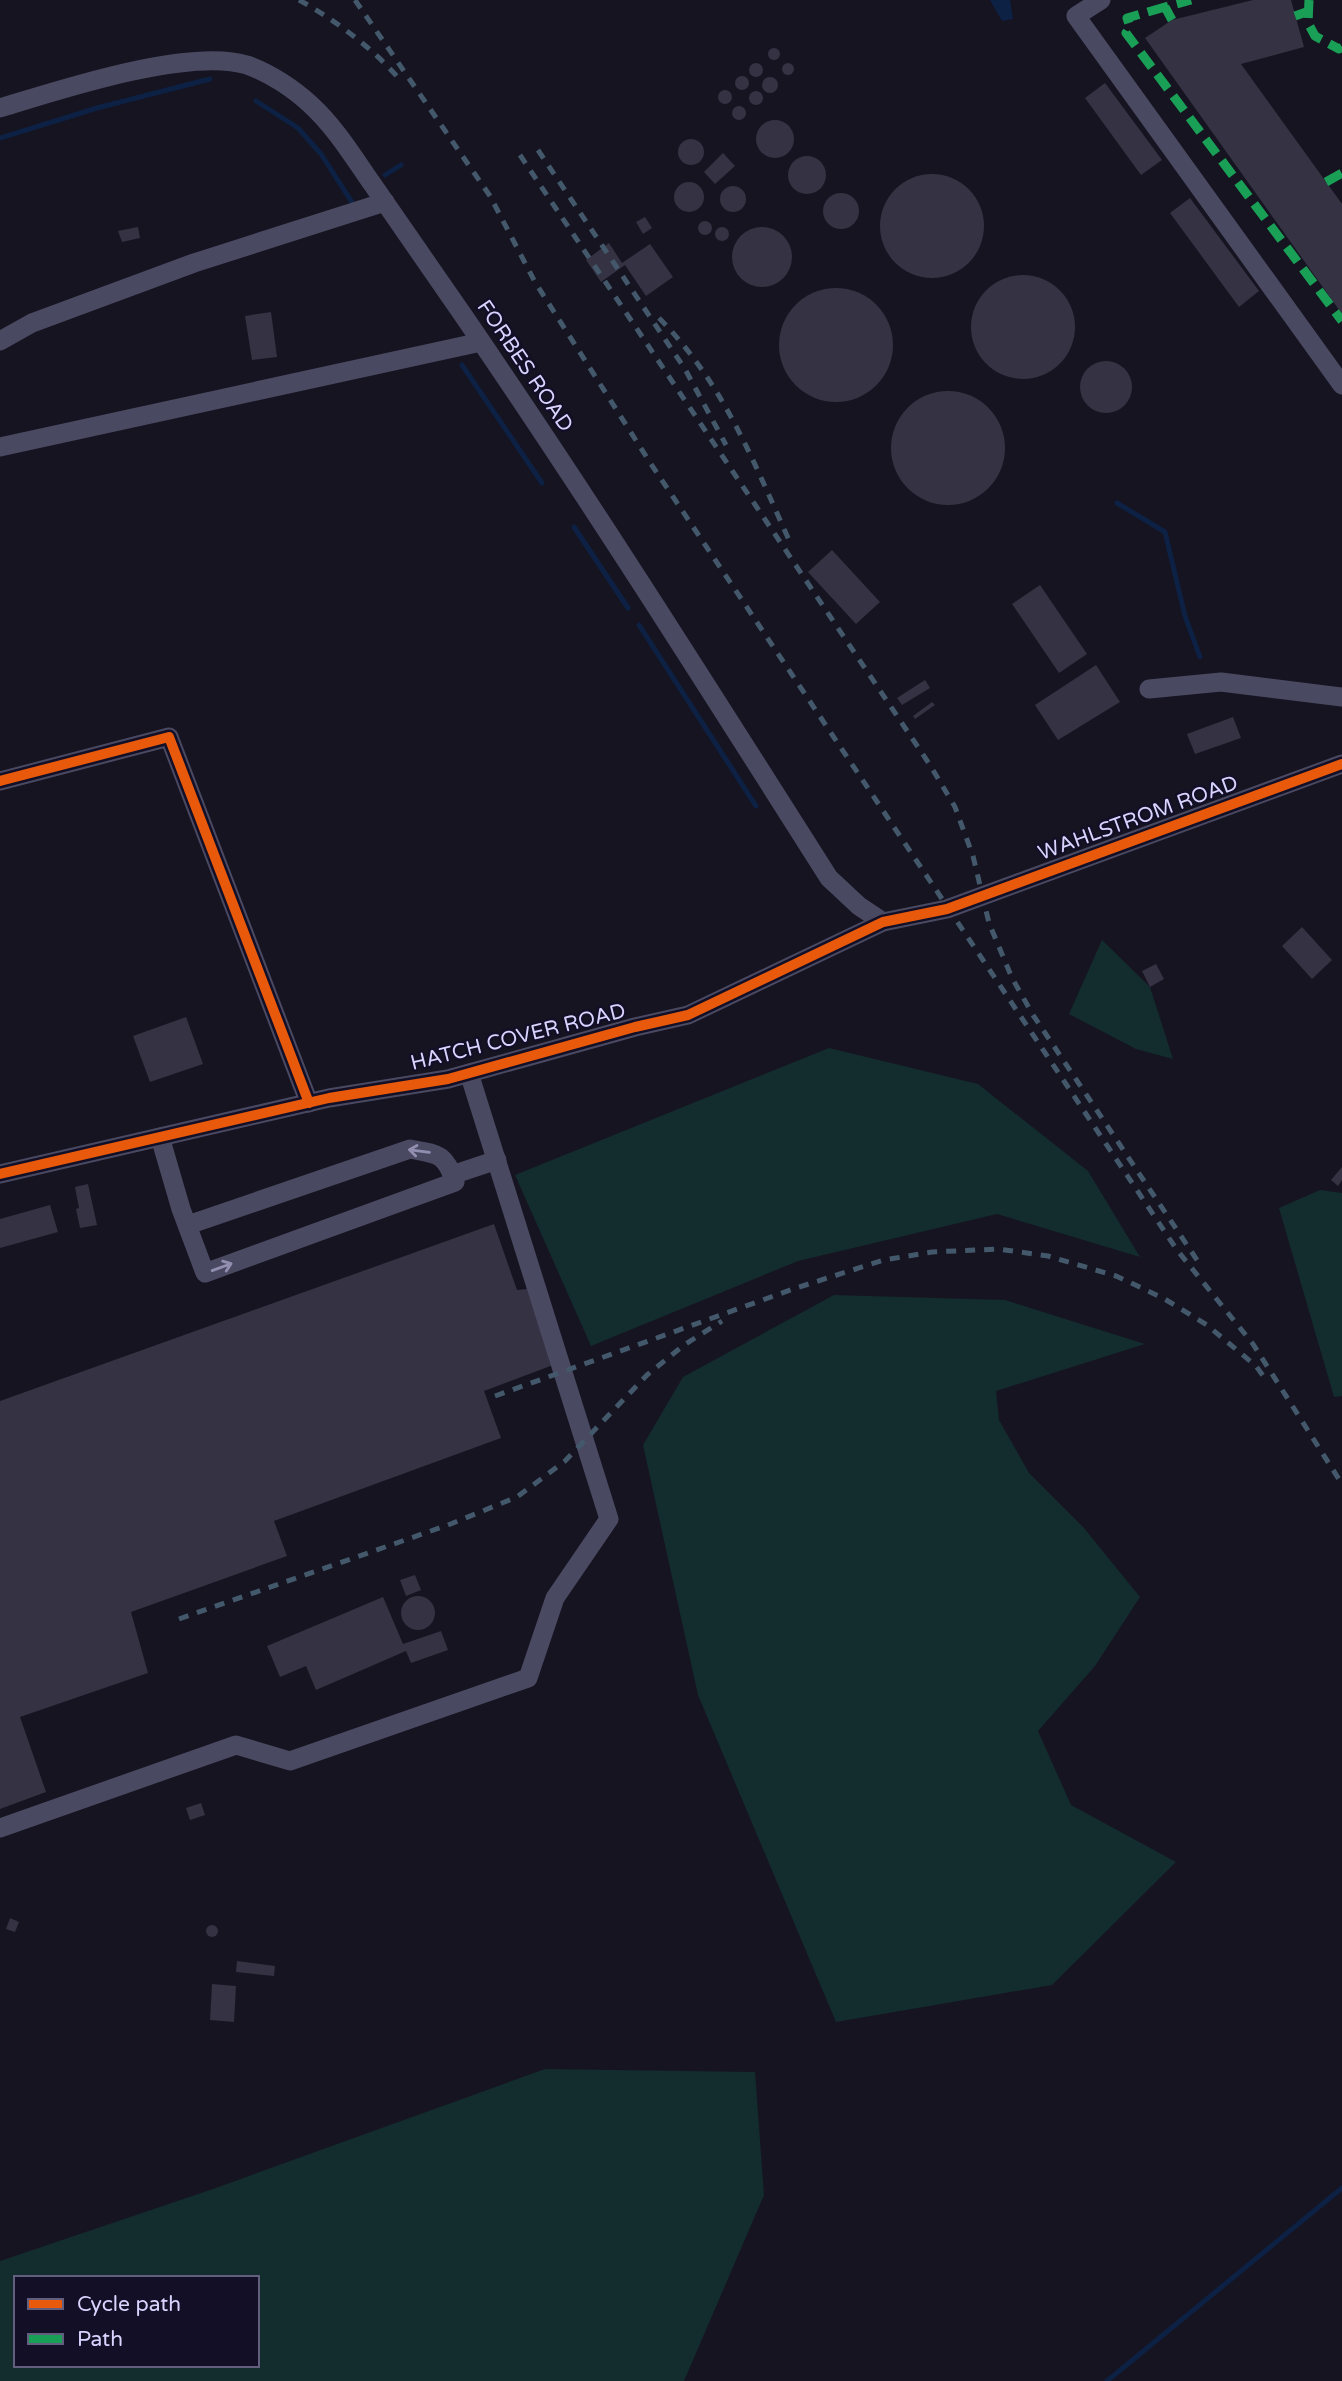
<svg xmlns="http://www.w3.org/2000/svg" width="1342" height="2381" font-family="'Varela Round',sans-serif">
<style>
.green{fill:#132c2d;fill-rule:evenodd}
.water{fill:#0d2144}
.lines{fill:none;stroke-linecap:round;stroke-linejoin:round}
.stream{stroke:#0d2144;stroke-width:5}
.building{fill:#343243}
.minor{stroke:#4a4962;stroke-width:19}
.rail{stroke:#43596b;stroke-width:5;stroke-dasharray:10 9;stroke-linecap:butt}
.quiet{stroke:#1a9f57;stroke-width:9;stroke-dasharray:18 9;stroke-linecap:butt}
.cycleway-casing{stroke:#130f26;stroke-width:15}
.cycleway{stroke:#e8590c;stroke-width:10}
.oneway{stroke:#928eb0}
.labels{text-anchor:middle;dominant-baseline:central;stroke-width:5;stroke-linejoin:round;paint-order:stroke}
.street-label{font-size:21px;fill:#d9d4ff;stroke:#130f26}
</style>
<rect width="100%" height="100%" fill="#161421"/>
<!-- green -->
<g class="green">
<path d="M1102 940 1150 987 1173 1059 1136 1049 1069 1014Z"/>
<path d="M829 1048 978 1084 1088 1171 1140 1257 997 1214 798 1261 591 1346 515 1175Z"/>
<path d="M1320 1190 1342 1193V1396L1334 1397 1279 1208Z"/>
<path d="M834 1295 1005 1300 1145 1344 996 1391 999 1420 1029 1473 1084 1528 1140 1597 1095 1666 1038 1731 1071 1805 1176 1862 1052 1985 836 2022 698 1695 643 1445 683 1377Z"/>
<path d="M545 2069 755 2072 764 2195 684 2381H0V2261L210 2190ZM16 2278H257V2365H16Z"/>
</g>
<!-- water -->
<path class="water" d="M990 0H1010L1013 19 1002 21Z"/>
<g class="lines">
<!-- stream -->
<g class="stream">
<path d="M256 101 298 128 321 154 355 207"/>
<path d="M0 138 97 108 210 79"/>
<path d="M385 175 401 165"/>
<path d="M462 365 542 483"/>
<path d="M1117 503 1165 532 1185 616 1200 657"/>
<path d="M574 527 628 608"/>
<path d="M639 625 756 806"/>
<path d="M1107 2381 1342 2188"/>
</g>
</g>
<!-- building -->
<g class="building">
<path d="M1253 0H1291L1304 47 1241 64 1342 204V314L1145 38 1172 20Z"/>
<circle cx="774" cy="54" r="6"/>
<circle cx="788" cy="69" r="6"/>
<circle cx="756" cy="70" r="7"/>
<circle cx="742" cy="83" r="7"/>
<circle cx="770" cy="85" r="8"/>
<path d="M1105 83 1162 160 1141 175 1085 98Z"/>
<circle cx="725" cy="97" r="7"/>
<circle cx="756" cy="98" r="7"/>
<circle cx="739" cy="113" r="7"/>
<circle cx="775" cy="139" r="19"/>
<circle cx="691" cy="152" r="13"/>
<path d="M723 153 735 166 715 184 704 172Z"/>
<circle cx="807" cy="175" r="19"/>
<circle cx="932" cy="226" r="52"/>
<circle cx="689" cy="197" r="15"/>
<circle cx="733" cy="199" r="13"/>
<circle cx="841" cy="211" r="18"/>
<path d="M1190 198 1259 291 1239 307 1170 213Z"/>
<path d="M645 217 652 228 643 234 636 222Z"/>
<circle cx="705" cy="228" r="7"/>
<circle cx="762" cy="257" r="30"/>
<path d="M138 227 140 238 122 242 118 231Z"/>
<circle cx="722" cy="234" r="7"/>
<path d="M609 243 622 263 650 244 673 277 646 296 625 265 601 282 586 260Z"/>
<circle cx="1023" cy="327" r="52"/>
<circle cx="836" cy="345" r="57"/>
<path d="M271 312 277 357 252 360 245 316Z"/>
<circle cx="1106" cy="387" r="26"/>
<circle cx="948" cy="448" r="57"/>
<path d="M832 550 880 602 856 624 808 572Z"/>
<path d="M1040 585 1087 654 1059 673 1012 604Z"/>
<path d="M1096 665 1120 702 1058 740 1035 705Z"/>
<path d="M925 680 930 688 902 705 897 698Z"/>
<path d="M932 702 935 705 915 719 913 716Z"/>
<path d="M1233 717 1241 738 1195 754 1187 734Z"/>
<path d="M1302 927 1332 960 1312 979 1282 946Z"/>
<path d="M1156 964 1164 979 1150 987 1142 971Z"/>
<path d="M186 1017 203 1064 150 1082 133 1036Z"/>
<path d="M1342 1167V1180L1338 1186 1331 1180Z"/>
<path d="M88 1184 97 1225 80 1228 76 1209 79 1208 75 1187Z"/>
<path d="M50 1205 58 1232 0 1248V1219Z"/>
<path d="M494 1224 517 1290 527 1289 553 1365 484 1391 501 1438 274 1521 287 1556 131 1612 148 1673 20 1717 46 1792 0 1809V1401Z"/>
<path d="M415 1575 421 1590 406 1596 400 1580Z"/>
<circle cx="418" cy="1613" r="17"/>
<path d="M383 1597 403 1644 441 1631 448 1650 411 1663 406 1651 316 1690 306 1666 280 1677 267 1646Z"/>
<path d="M201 1803 205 1815 190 1820 186 1808Z"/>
<path d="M10 1918 19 1922 15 1932 6 1929Z"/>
<circle cx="212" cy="1931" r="6"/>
<path d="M237 1961 275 1966 274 1976 236 1972Z"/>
<path d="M212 1984 236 1986 234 2022 210 2020Z"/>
</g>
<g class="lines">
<!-- minor -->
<g class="minor">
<path d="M1101 0 1076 16 1342 385"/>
<path d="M0 108C59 90 189 47 247 65 270 73 294 89 311 105 336 128 354 158 373 185 403 228 433 272 463 315 590 500 709 689 829 878L859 906 883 922"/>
<path d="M0 341 32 323 194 263 385 202"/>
<path d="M0 447 481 342"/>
<path d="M1149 689 1221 682 1342 697"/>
<path d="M0 781 169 737 309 1103"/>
<path d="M160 1137 181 1209 205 1273 455 1182C445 1153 438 1154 410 1149L188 1225"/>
<path d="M0 1174 329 1098 448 1079 635 1027 688 1015 883 922 947 909 1342 764"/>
<path d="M452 1175 497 1160"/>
<path d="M0 1828 236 1745 290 1761 528 1678 555 1598 609 1519 469 1073"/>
</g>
<!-- rail -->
<g class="rail">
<path d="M299 0C334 19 375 50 400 80"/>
<path d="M355 0 490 196 535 282 651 464 1177 1250 1253 1344 1342 1484"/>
<path d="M538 150 685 369 726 445"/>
<path d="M520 155 930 765 955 807 973 856 989 923 1012 978 1033 1015 1199 1263"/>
<path d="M659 318C723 383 752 458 789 540"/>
<path d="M495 1396 796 1288 884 1260 932 1252 998 1249 1048 1256 1116 1276 1163 1298 1207 1325 1256 1366 1264 1377"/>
<path d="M179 1619 448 1525 517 1497 565 1461 647 1375 684 1345 722 1321"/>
</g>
<!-- quiet -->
<g class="quiet">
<path d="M1309 0 1308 23 1315 36 1339 49 1342 47"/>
<path d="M1165 7 1127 18 1130 27 1126 33 1342 321"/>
<path d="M1295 16 1309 11"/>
<path d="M1172 20 1165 7 1191 0"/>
<path d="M1326 182 1342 173"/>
</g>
<!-- cycleway casing -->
<g class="cycleway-casing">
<g id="cycleway">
<path d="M0 781 169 737 309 1103"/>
<path d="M0 1174 329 1098 448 1079 635 1027 688 1015 883 922 947 909 1342 764"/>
</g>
</g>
<!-- cycleway -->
<use href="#cycleway" class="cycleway"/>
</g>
<!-- one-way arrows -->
<defs><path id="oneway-shaft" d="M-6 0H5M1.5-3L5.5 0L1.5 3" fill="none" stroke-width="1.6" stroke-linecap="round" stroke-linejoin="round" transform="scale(1.75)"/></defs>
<g class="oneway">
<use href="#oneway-shaft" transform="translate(419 1151) rotate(-173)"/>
<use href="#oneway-shaft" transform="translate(222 1267) rotate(-20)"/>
</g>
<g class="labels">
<!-- street labels -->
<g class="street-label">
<text transform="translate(525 366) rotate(56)">FORBES ROAD</text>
<text transform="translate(1138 818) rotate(-20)">WAHLSTROM ROAD</text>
<text transform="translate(518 1037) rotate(-14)">HATCH COVER ROAD</text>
</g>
</g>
<!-- legend -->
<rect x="14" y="2276" width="245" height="91" fill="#130f26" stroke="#625e7d" stroke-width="2"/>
<rect x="28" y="2299" width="35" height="10" fill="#e8590c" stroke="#625e7d" stroke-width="2"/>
<text x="77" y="2311" font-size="21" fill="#d9d4ff">Cycle path</text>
<rect x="28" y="2334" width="35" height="10" fill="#1a9f57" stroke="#625e7d" stroke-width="2"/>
<text x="77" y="2346" font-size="21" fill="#d9d4ff">Path</text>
</svg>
